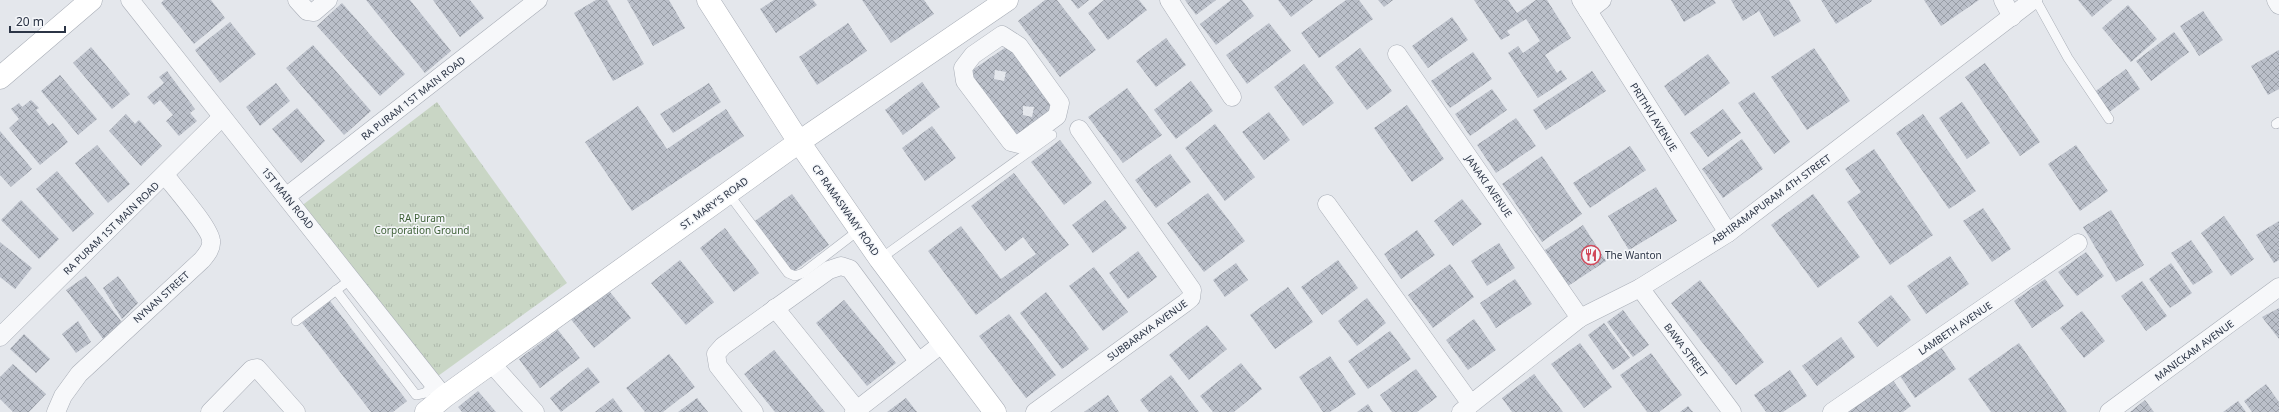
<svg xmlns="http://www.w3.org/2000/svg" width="2279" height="412" font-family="'Noto Sans',sans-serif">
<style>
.park{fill:url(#park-tufts)}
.building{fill:url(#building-cross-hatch);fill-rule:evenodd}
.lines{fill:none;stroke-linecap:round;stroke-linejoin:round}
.lane-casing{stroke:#a9aeb7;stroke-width:10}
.street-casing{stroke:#a9aeb7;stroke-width:19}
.secondary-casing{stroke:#a9aeb7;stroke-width:23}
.lane{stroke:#f7f8fa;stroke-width:9}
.street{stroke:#f7f8fa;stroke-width:18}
.secondary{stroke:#fff;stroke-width:22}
.labels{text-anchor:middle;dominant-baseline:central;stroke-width:3;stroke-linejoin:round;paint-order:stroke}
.street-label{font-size:10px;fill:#2b3445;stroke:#f4f6f9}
.park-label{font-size:10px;fill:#3f6138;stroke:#f4f6f9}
.poi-label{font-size:10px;fill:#2b3445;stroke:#f4f6f9;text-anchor:start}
</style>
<defs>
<pattern id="park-tufts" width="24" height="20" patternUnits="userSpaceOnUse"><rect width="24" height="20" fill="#c9d6c5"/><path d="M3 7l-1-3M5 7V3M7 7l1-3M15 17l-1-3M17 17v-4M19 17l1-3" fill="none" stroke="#adb8ab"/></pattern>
<pattern id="building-cross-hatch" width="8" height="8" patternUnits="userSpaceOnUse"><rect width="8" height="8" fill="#bbc0ca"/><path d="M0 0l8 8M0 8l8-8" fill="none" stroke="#989da6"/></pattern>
</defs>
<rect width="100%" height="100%" fill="#e4e7ec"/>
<!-- park -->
<path class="park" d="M437 102 567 283 438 376 300 207Z"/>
<!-- building -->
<g class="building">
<path d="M164 0H211L225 18 194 44 161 3Z"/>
<path d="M366 0H410L451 51 425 73Z"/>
<path d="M433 0H470L484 18 460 37Z"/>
<path d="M596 0H607L644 64 613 81 574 13Z"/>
<path d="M627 0H669L685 28 653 46Z"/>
<path d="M774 0H813L817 5 776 33 760 9Z"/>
<path d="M862 0H924L934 14 891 43Z"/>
<path d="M1045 0H1057L1096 50 1060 77 1018 21Z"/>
<path d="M1071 0H1089L1078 9Z"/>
<path d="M1104 0H1139L1147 10 1108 40 1088 13Z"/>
<path d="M1185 0H1216L1196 15Z"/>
<path d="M1231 0H1242L1254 16 1216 45 1200 24Z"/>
<path d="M1278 0H1313L1291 17Z"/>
<path d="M1346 0H1359L1373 19 1319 58 1301 33Z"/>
<path d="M1378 0H1393L1384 7Z"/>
<path d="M1474 0H1508L1517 13 1536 0H1547L1571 38 1545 55 1557 73 1561 70 1567 79 1538 98 1508 53 1518 46 1523 53 1540 41 1526 19 1507 31 1510 35 1501 40Z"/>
<path d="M1671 0H1714L1716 3 1684 22Z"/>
<path d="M1731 0H1789L1801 21 1774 37 1759 11 1743 21Z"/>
<path d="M1821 0H1871L1872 1 1836 24Z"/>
<path d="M1924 0H1979L1941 26Z"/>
<path d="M2078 0H2112L2092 17Z"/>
<path d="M342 3 405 74 380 96 317 26Z"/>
<path d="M2128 5 2157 39 2131 62 2102 28Z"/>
<path d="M2203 11 2223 40 2199 56 2180 26Z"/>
<path d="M1452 17 1468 40 1428 68 1412 46Z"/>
<path d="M230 22 256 54 220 83 195 50Z"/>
<path d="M848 23 867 51 817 85 799 57Z"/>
<path d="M1269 23 1291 51 1247 84 1226 55Z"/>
<path d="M2174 32 2189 52 2151 81 2136 61Z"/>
<path d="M1166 38 1186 65 1156 87 1136 61Z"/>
<path d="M313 45 371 111 344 135 286 68Z"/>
<path d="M1009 45 1056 112 1016 141 968 73ZM995 70 1006 72 1004 81 994 79ZM1023 106 1034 107 1032 117 1023 115Z"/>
<path d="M91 47 130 94 112 109 73 63Z"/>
<path d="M1360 48 1392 91 1367 110 1335 67Z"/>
<path d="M1814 48 1850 101 1807 130 1771 77Z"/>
<path d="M2279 50V89L2268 95 2251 66Z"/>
<path d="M1473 52 1492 79 1450 108 1431 81Z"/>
<path d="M1708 54 1730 83 1685 116 1664 86Z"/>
<path d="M1985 63 2040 142 2020 156 1965 77Z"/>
<path d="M1304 64 1334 103 1303 126 1274 87Z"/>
<path d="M2126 69 2140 89 2108 113 2093 93Z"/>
<path d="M167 71 195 109 190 113 197 121 179 136 166 121 173 115 160 100 154 105 147 97 164 83 159 77Z"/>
<path d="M1592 71 1606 91 1546 130 1533 110Z"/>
<path d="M60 75 97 119 78 135 41 91Z"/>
<path d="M1191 81 1213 111 1176 139 1154 110Z"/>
<path d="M922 82 940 107 903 135 885 110Z"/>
<path d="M276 83 290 101 260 126 246 107Z"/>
<path d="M709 83 721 102 673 133 660 114Z"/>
<path d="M1127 88 1162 135 1123 163 1088 117Z"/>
<path d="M1492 89 1507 110 1470 136 1455 114Z"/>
<path d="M1754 92 1790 142 1774 154 1738 103Z"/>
<path d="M31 100 39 108 36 110 49 126 53 123 68 142 40 165 9 128 19 119 11 109 19 103 22 107Z"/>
<path d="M1962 102 1990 143 1967 159 1939 118Z"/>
<path d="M1407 105 1444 159 1412 182 1374 128Z"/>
<path d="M638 106 667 149 726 109 744 136 632 211 585 142Z"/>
<path d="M297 108 325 141 301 163 272 129Z"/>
<path d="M1723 109 1741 133 1708 157 1690 133Z"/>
<path d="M1269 112 1290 140 1264 160 1242 132Z"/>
<path d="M126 114 135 124 139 120 162 146 141 166 109 131Z"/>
<path d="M1923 114 1976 191 1949 209 1896 133Z"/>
<path d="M1516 118 1536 146 1496 173 1477 145Z"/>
<path d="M1215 124 1255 177 1225 201 1185 148Z"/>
<path d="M932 126 956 158 925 181 902 148Z"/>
<path d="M0 131 32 169 11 187 0 175Z"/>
<path d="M1742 139 1763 169 1723 198 1702 169Z"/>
<path d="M1060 140 1092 183 1064 205 1031 162Z"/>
<path d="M97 145 130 184 108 203 75 163Z"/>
<path d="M2076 145 2108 191 2080 211 2048 164Z"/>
<path d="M1630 146 1646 170 1590 208 1573 183Z"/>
<path d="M1874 149 1933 235 1890 265 1847 202 1861 192 1845 169Z"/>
<path d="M1170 154 1191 182 1156 208 1135 180Z"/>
<path d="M1542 156 1582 214 1542 242 1502 184Z"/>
<path d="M57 171 94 214 73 232 36 189Z"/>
<path d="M1014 173 1069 245 976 315 928 251 961 226 1001 279 1036 254 1023 237 1005 251 971 206Z"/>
<path d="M1656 187 1677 221 1629 250 1608 216Z"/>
<path d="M1208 193 1245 241 1204 272 1167 223Z"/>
<path d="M792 194 829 245 793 272 755 221Z"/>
<path d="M1813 194 1860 257 1818 288 1771 225Z"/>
<path d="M1462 199 1482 224 1453 246 1434 221Z"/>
<path d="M21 200 59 239 39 259 1 220Z"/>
<path d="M1105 200 1127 228 1093 253 1072 225Z"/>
<path d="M1983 208 2011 249 1992 262 1963 221Z"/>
<path d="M2111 210 2144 265 2116 282 2083 227Z"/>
<path d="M2224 216 2254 259 2231 276 2201 233Z"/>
<path d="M2279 221V260L2274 263 2256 235Z"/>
<path d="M1583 225 1606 261 1568 286 1545 250Z"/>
<path d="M725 228 759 273 734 292 700 248Z"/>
<path d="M1417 230 1435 255 1401 279 1384 254Z"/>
<path d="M2191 240 2213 272 2193 285 2171 253Z"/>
<path d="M0 242 32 268 15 289 0 277Z"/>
<path d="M1499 243 1515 268 1487 286 1471 261Z"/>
<path d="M1138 251 1157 277 1128 299 1109 273Z"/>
<path d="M2086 252 2104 276 2077 296 2058 272Z"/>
<path d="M1950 256 1969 284 1926 314 1907 286Z"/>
<path d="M680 260 714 302 686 325 651 283Z"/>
<path d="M1338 260 1358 288 1322 315 1301 287Z"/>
<path d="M1236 263 1248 280 1225 297 1213 280Z"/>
<path d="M2171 263 2192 293 2170 308 2149 279Z"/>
<path d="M1450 264 1474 297 1433 328 1408 295Z"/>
<path d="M1094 267 1128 312 1103 331 1069 286Z"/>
<path d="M86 276 124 325 104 340 66 290Z"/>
<path d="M118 276 138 303 122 319 103 288Z"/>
<path d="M1515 279 1532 304 1496 328 1480 303Z"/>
<path d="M2045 279 2064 306 2032 328 2014 301Z"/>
<path d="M1700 280 1764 362 1736 385 1671 303Z"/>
<path d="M2142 281 2167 316 2146 331 2121 296Z"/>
<path d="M606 287 631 318 594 348 569 317Z"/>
<path d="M1288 287 1313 322 1275 349 1250 315Z"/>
<path d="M1046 292 1089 349 1062 369 1020 313Z"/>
<path d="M1891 295 1911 320 1877 347 1858 322Z"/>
<path d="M1367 298 1386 323 1357 346 1338 321Z"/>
<path d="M844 300 896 363 867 386 816 323Z"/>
<path d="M330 301 407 401 393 412H371L302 323Z"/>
<path d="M2279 308V339L2262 317Z"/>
<path d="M1623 310 1649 345 1633 357 1607 322Z"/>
<path d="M2082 311 2105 341 2084 358 2060 328Z"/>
<path d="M1009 314 1056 375 1026 398 979 336Z"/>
<path d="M1474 319 1496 350 1468 370 1446 340Z"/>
<path d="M78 321 91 342 76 353 62 334Z"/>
<path d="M1604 323 1630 358 1613 370 1588 335Z"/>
<path d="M1207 325 1227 349 1189 380 1169 355Z"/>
<path d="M558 330 580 358 540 388 519 359Z"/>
<path d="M1390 331 1411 359 1368 389 1348 361Z"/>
<path d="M24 334 50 359 36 373 10 349Z"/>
<path d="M1841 337 1855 357 1817 386 1802 366Z"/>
<path d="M1580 343 1612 387 1584 408 1551 364Z"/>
<path d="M2019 343 2067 412H1991L1968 379Z"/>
<path d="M1941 347 1956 369 1915 398 1900 376Z"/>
<path d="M774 350 825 412H775L744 374Z"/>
<path d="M1651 353 1682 395 1659 412H1647L1620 375Z"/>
<path d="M669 354 695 387 663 412H645L626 388Z"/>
<path d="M1330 356 1356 394 1330 412H1323L1299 377Z"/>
<path d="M1241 363 1262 389 1234 412H1213L1200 396Z"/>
<path d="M13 364 46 394 29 412H13L0 399V377Z"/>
<path d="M588 367 600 382 561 412 550 398Z"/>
<path d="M1416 369 1437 397 1417 412H1392L1380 395Z"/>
<path d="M1790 370 1807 396 1783 412H1766L1754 395Z"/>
<path d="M1534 374 1563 412H1512L1502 398Z"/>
<path d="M1171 375 1199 412H1149L1140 400Z"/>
<path d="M1892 379 1911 406 1903 412H1846Z"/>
<path d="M2266 384 2279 402V412H2252L2244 401Z"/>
<path d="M478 391 496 412H462L458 407Z"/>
<path d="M1108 395 1119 412H1084Z"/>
<path d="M613 398 623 412H595Z"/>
<path d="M697 398 708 412H678Z"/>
<path d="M906 398 917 412H887Z"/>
<path d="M2145 400 2154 412H2130Z"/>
<path d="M2238 401 2246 412H2223Z"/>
<path d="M1368 404 1373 412H1357Z"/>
<path d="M1688 406 1693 412H1680Z"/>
</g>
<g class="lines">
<!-- lane casing -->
<g class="lane-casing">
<g id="lane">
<path d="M2036 0 2068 58 2109 119"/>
<path d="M2276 124 2279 122"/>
<path d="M728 193 788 273 795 276 803 273 859 230"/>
<path d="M880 259 1052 135"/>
<path d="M336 290 416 395 425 393 434 384"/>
<path d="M296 321 351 279"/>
</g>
</g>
<!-- street casing -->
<g class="street-casing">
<g id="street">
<path d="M130 0 444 397"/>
<path d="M297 0 307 11 314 12 328 0"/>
<path d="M1169 0 1232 97"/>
<path d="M1581 0 1728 233"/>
<path d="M2003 0 2012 17"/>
<path d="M2276 0 2279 5"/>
<path d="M1588 11 1602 0"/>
<path d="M1002 35 1019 46 1060 103 1057 116 1019 144 1011 142 965 81 963 68 973 55Z"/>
<path d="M1397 54 1580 318"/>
<path d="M287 196 538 0"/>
<path d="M1327 204 1471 404"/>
<path d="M1640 288 1732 412"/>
<path d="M775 308 857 410"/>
<path d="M0 337 222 117"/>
<path d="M491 363 535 412"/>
<path d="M56 412 63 396 79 374 202 260C207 254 212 248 211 241 211 229 174 187 165 175"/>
<path d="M210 412 252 369 257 368 296 412"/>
<path d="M754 412 718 366 716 354 723 346 829 270 841 266 850 269 918 361"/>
<path d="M854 412 943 343"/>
<path d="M1035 412 1185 303 1191 298 1192 290 1079 129"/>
<path d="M1461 412 1580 318 1640 288 1728 233 2033 0"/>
<path d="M1832 412 2078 243"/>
<path d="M2109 412 2279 287"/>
</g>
</g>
<!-- secondary casing -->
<g class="secondary-casing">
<g id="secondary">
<path d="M708 0 799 142 880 259 995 412"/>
<path d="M0 78 91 0"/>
<path d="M426 412 444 397 799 142 1007 0"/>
</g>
</g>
<!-- lane -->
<use href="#lane" class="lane"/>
<!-- street -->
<use href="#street" class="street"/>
<!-- secondary -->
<use href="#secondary" class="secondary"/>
</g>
<!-- icons -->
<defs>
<g id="restaurant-ring" transform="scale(1)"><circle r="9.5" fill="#f4f6f9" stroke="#d1495b" stroke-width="1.5"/><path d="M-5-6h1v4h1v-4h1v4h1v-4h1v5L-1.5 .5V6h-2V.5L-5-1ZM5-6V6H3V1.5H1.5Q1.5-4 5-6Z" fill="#d1495b"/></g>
</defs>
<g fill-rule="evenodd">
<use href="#restaurant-ring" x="1591" y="255"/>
</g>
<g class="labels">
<!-- street labels -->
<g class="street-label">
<text transform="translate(413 98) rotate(-38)">RA PURAM 1ST MAIN ROAD</text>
<text transform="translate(1654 117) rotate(58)">PRITHVI AVENUE</text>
<text transform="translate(1489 186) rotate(55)">JANAKI AVENUE</text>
<text transform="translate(288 198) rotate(51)">1ST MAIN ROAD</text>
<text transform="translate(1771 199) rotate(-36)">ABHIRAMAPURAM 4TH STREET</text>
<text transform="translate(714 203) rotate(-36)">ST. MARY'S ROAD</text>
<text transform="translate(846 210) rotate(55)">CP RAMASWAMY ROAD</text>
<text transform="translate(111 228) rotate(-44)">RA PURAM 1ST MAIN ROAD</text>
<text transform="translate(161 297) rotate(-42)">NYNAN STREET</text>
<text transform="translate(1955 328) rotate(-34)">LAMBETH AVENUE</text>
<text transform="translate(1147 330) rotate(-36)">SUBBARAYA AVENUE</text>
<text transform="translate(1686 350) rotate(53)">BAWA STREET</text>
<text transform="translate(2194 350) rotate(-36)">MANICKAM AVENUE</text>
</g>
<!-- park labels -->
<g class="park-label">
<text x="422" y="218">RA Puram<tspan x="422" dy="12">Corporation Ground</tspan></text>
</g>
<!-- poi labels -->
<g class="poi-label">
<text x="1605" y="255">The Wanton</text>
</g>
</g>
<!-- scale -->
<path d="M10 26v6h55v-6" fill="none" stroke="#2b3445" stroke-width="2"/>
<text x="16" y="26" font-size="12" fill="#2b3445" stroke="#f4f6f9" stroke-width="3" paint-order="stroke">20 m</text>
</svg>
